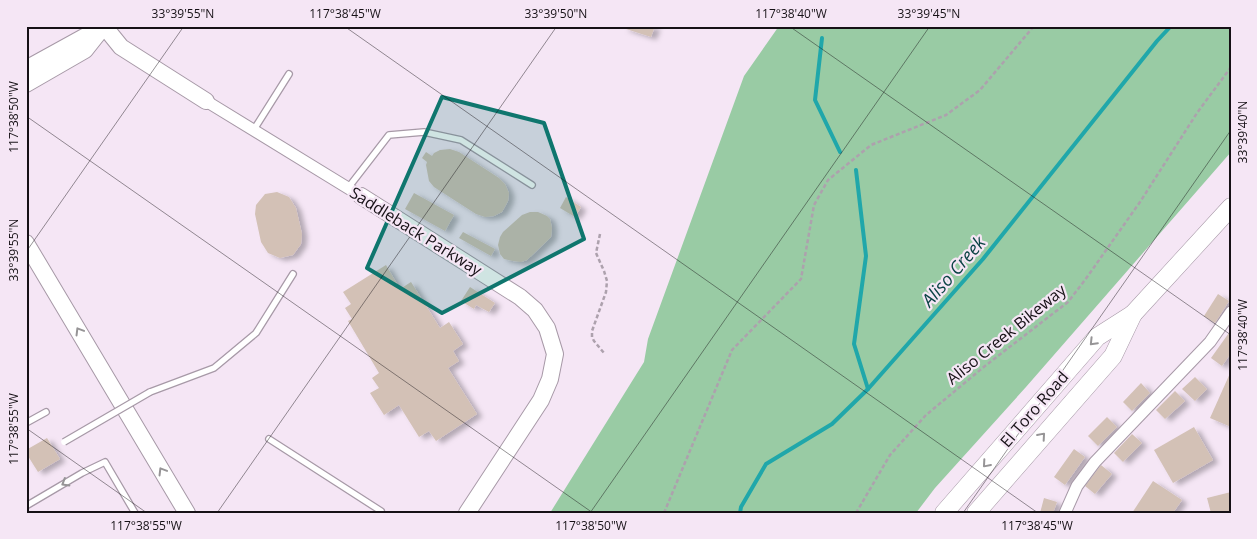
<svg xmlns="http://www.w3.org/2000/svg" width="1257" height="539" font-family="'Open Sans',sans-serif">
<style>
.green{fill:#99cba4}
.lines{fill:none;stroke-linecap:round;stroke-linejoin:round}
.stream{stroke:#20a7aa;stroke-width:4}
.building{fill:#d3c1b6;filter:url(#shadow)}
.lane-casing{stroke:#a799a7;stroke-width:8}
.street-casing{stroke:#a799a7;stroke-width:13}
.secondary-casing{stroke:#a799a7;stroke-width:18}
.primary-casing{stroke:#a799a7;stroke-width:19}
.path{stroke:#ada1ad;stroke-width:2.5;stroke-dasharray:4 2.5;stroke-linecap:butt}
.lane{stroke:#fff;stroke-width:5.5}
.street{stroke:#fff;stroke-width:11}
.secondary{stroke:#fff;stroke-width:16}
.primary{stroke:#fff;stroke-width:18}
.lane-bridge-casing{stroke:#a799a7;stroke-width:8;stroke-linecap:butt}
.lane-bridge{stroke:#fff;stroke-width:5.5}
.oneway{stroke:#969496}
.marked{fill:#0f766e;fill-opacity:0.2;stroke:#0f766e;stroke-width:4;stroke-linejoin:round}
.ticks{fill:none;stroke:#161116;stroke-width:1;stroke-opacity:0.45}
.labels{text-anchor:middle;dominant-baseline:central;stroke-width:4.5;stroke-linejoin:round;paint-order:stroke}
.street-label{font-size:16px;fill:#161116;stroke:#f5e6f5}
.water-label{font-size:18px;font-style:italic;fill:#0a4344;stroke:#f5e6f5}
.neatline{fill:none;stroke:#161116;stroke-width:2}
.ticks-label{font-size:12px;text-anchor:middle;fill:#161116}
</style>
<defs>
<filter id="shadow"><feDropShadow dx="5.5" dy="3" stdDeviation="2.5" flood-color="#0004"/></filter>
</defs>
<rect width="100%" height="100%" fill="#f5e6f5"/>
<!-- green -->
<path class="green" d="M779 26H1231V152L1026 387 935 488 916 513H550L644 362 648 339 744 76Z"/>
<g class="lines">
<!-- stream -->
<g class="stream">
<path d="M822 38 815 100 840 152"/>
<path d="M856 170 866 256 854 344 868 389"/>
<path d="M740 513 741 507 766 464 832 424 868 389 983 259 1157 41 1171 26"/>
</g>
</g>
<!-- building -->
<g class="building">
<path d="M624 26H655L651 37 623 28Z"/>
<path d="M450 149 459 152 499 178 505 184 509 193 508 201 502 212 494 216 485 217 476 214 434 187 429 181 426 165 427 162 422 158 426 152 432 156 434 153 440 150Z"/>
<path d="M277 192 289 197 296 208 302 234 301 244 293 255 280 258 268 253 261 242 255 214 256 205 265 194Z"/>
<path d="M414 193 454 215 445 231 405 209Z"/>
<path d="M566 197 581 207 575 217 560 208Z"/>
<path d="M530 212H538L547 216 550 219 552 228 551 237 547 241 527 260 521 262 513 261 504 259 500 254 498 245 500 237 503 232 522 215Z"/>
<path d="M463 232 495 249 491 256 459 238Z"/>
<path d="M386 265 400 289 411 282 440 328 449 322 463 344 453 351 459 361 448 368 477 414 436 441 429 431 419 437 399 405 384 415 370 393 379 388 372 378 379 373 348 321 352 319 345 308 351 304 343 292Z"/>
<path d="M470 287 495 303 489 312 476 305 474 309 461 301Z"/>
<path d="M1218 294 1229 301 1215 323 1204 316Z"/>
<path d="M1231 330V353L1222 366 1211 358Z"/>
<path d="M1231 371V427L1210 418Z"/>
<path d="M1195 377 1207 389 1195 401 1182 389Z"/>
<path d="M1141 383 1150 393 1132 411 1123 402Z"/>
<path d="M1175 391 1185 401 1165 419 1156 410Z"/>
<path d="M1107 417 1117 427 1098 446 1088 436Z"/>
<path d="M1194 427 1213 460 1173 483 1154 450Z"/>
<path d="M1132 434 1142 443 1123 462 1114 453Z"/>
<path d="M47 438 60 459 38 472 26 453V450Z"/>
<path d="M1074 449 1085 457 1065 485 1054 477Z"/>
<path d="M1101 465 1112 474 1095 494 1085 486Z"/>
<path d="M1153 481 1182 500 1173 513H1132Z"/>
<path d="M1231 492V513H1211L1207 498Z"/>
<path d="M1044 498 1057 502 1053 513H1040Z"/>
</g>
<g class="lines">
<!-- lane casing -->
<g class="lane-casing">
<g id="lane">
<path d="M253 131 289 74"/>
<path d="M348 188 389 135 424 132 461 140 532 185"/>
<path d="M150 392 214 368 256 333 293 274"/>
<path d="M26 423 46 412"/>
<path d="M269 439 381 511"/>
<path d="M26 506 82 473 105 462 135 513"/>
</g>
</g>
<!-- street casing -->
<g class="street-casing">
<g id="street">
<path d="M206 101 361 196"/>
<path d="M1065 513 1077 486 1095 462 1210 342 1231 312"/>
</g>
</g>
<!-- secondary casing -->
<g class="secondary-casing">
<g id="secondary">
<path d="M104 26 121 47 206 101"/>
<path d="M26 69 95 31"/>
<path d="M26 84 85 50 104 26"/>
<path d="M361 196 520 297 535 310 547 328 555 354 550 379 541 400 467 513"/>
<path d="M26 243 187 513"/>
</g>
</g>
<!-- primary casing -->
<g class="primary-casing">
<g id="primary">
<path d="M944 513 1097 337 1133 314 1231 207"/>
<path d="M976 513 1113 356 1133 314"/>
</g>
</g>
<!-- path -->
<g class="path">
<path d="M600 234 596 253 604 271 607 281 606 292 592 331V337L594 341 604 353"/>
<path d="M664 513 732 350 801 279 814 205 828 180 871 145 946 115 980 90 1034 26"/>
<path d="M856 513 890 455 926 415 985 366 1068 302 1085 280 1140 202 1197 113 1231 67"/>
</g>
<!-- lane -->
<use href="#lane" class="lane"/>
<!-- street -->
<use href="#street" class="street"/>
<!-- secondary -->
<use href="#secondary" class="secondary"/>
<!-- primary -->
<use href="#primary" class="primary"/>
<!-- lane-bridge casing -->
<g class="lane-bridge-casing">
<path id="lane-bridge" d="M64 442 150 392"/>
</g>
<!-- lane-bridge -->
<use href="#lane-bridge" class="lane-bridge"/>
</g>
<!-- one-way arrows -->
<defs><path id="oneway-chevron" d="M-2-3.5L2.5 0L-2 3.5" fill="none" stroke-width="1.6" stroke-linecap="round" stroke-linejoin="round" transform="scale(1.25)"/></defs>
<g class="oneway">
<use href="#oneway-chevron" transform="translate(79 331) rotate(-121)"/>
<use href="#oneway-chevron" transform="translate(1093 342) rotate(134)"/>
<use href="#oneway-chevron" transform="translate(1042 436) rotate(-49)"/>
<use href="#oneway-chevron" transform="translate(986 464) rotate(131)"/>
<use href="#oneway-chevron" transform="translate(162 471) rotate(-121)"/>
<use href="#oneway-chevron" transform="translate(65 483) rotate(149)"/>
</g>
<!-- marked area -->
<path class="marked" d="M442 97 544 123 584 239 442 313 367 268Z"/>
<!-- ticks -->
<path class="ticks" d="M344 26 1038 513M789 26 1231 335M26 116 593 513M26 252 184 26M26 428 147 513M217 513 557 26M590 513 930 26M963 513 1231 130"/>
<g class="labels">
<!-- street labels -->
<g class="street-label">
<text transform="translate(416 231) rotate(32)">Saddleback Parkway</text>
<text transform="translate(1006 334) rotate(-39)">Aliso Creek Bikeway</text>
<text transform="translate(1034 409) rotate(-49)">El Toro Road</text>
</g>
<!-- water labels -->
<g class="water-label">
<text transform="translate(953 271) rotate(-49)">Aliso Creek</text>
</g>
</g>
<!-- border -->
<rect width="1257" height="539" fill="none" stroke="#f5e6f5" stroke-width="55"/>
<rect x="28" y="28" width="1202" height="484" class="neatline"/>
<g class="ticks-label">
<text x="183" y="18">33°39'55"N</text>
<text x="345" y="18">117°38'45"W</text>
<text x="556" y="18">33°39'50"N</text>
<text x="791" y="18">117°38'40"W</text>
<text x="929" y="18">33°39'45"N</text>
<text transform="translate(14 117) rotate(-90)" y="4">117°38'50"W</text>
<text transform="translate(1243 132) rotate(-90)" y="4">33°39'40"N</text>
<text transform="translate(14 250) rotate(-90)" y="4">33°39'55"N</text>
<text transform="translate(1243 335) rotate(-90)" y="4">117°38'40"W</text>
<text transform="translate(14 429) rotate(-90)" y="4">117°38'55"W</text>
<text x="146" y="530">117°38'55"W</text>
<text x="591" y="530">117°38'50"W</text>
<text x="1037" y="530">117°38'45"W</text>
</g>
</svg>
